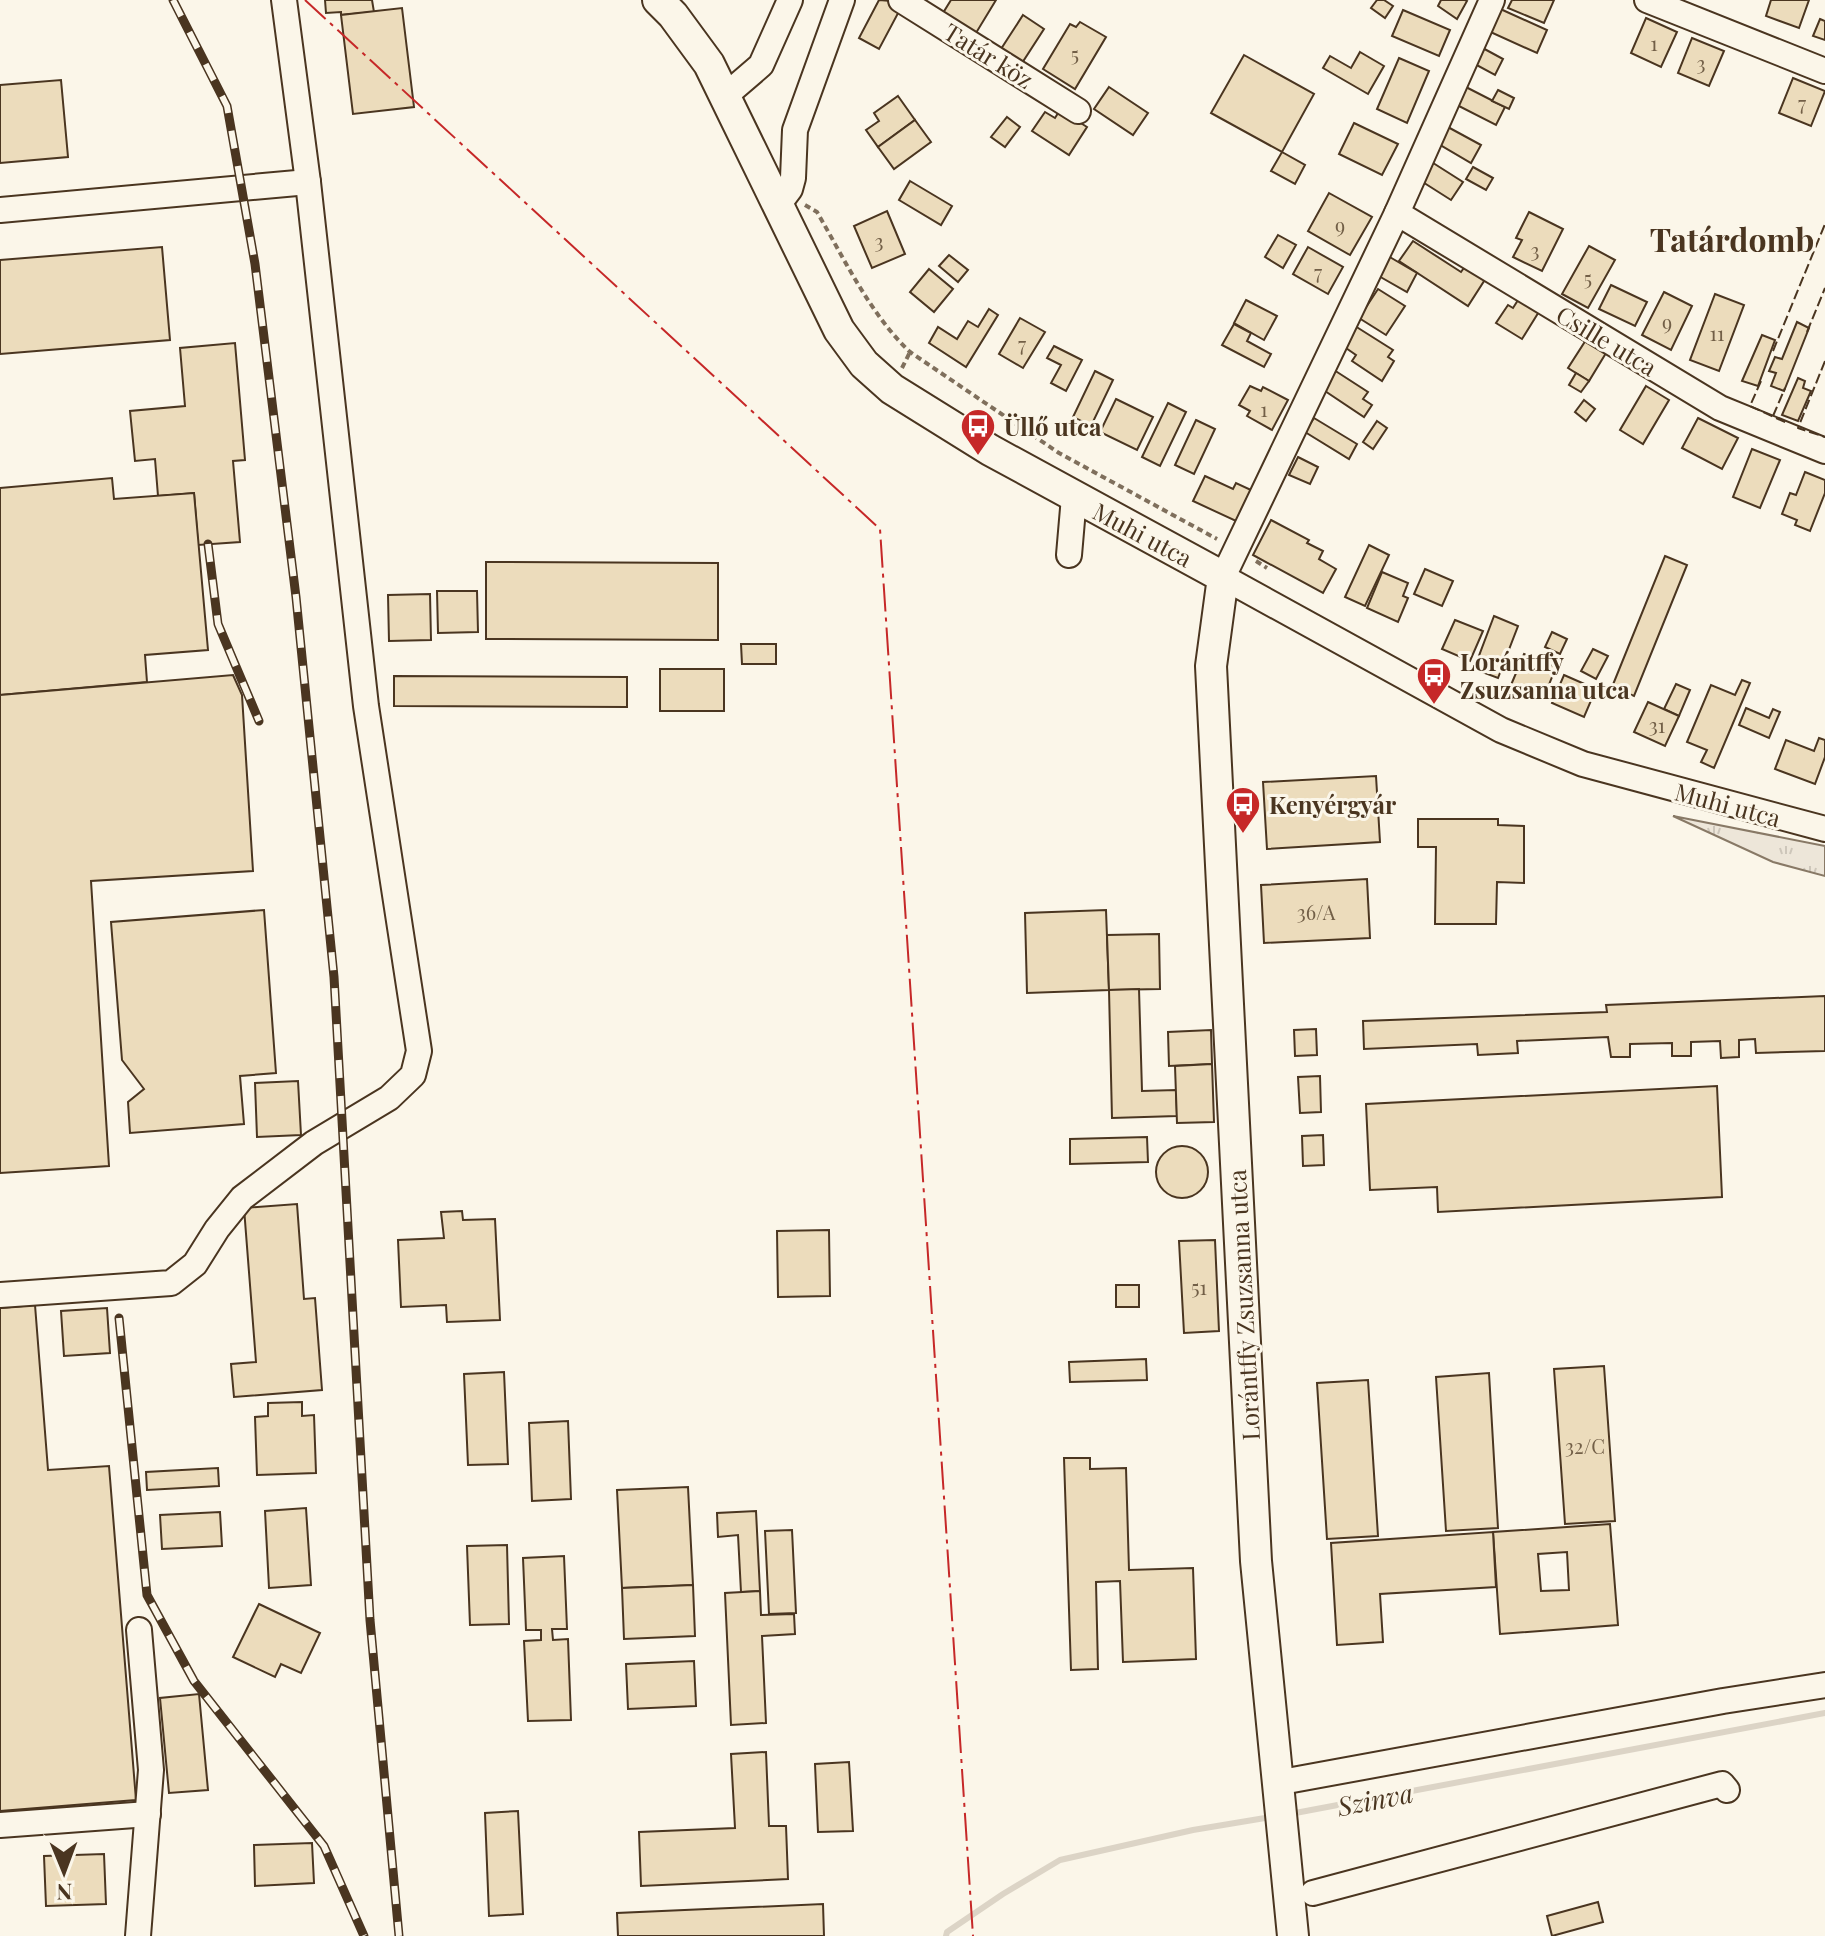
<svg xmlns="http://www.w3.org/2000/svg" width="1825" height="1936" font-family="'Playfair Display',serif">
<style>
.grass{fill:url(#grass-tufts);stroke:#887966;stroke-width:2}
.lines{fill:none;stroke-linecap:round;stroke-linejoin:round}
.stream{stroke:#dcd4c6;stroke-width:6}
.building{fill:#ecdcbc;stroke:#4a3520;stroke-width:2;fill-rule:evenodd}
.minor-casing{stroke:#4a3520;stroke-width:28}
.major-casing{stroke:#4a3520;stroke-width:34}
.path{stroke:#7f6f5c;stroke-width:4;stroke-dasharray:6 4;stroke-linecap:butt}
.minor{stroke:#fbf6e9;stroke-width:24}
.major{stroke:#fbf6e9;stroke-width:30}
.rail-casing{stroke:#4a3520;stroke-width:9}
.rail{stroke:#fbf6e9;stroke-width:6;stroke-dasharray:18;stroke-linecap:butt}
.fence{stroke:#4a3520;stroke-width:2;stroke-dasharray:10 4;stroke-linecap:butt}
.power{stroke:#c62828;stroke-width:2;stroke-dasharray:28 6 4 6;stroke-linecap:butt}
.labels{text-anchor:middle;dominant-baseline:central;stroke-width:6;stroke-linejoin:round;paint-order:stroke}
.number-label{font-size:20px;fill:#725f47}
.street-label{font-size:24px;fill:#4a3520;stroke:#fbf6e9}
.poi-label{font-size:24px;font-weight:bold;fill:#4a3520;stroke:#fbf6e9;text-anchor:start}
.water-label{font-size:26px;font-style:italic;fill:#4a3520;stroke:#fbf6e9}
.district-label{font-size:32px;font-weight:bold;fill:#4a3520;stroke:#fbf6e9}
</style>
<defs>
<pattern id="grass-tufts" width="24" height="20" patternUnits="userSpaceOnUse" patternTransform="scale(2)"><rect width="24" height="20" fill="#ede6d9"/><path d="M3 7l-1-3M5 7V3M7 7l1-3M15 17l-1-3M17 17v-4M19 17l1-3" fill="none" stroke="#cdc6ba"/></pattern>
</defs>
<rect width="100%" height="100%" fill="#fbf6e9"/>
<!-- grass -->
<path class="grass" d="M1673 816 1825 846V876L1773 862Z"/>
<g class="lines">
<!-- stream -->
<g class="stream">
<path d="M1290 1814 1825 1713"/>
<path d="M946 1936 947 1932 1003 1894 1060 1860 1193 1830 1271 1817"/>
</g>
</g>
<!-- building -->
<g class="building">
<path d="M325 0H372L374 12 341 15V12L326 13Z"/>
<path d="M879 0 904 2 879 49 859 38Z"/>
<path d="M951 0H996L976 33 943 13Z"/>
<path d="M1377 0H1384L1393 6 1385 18 1371 8Z"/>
<path d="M1441 0H1465L1467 1 1457 19 1438 6Z"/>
<path d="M1512 0H1554L1544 23 1508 8Z"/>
<path d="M1771 0H1809L1799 28 1766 16Z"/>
<path d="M1496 7 1547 30 1537 53 1486 30Z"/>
<path d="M402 8 414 107 353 114 341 15Z"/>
<path d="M1403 10 1450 30 1439 56 1392 36Z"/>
<path d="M1023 15 1044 29 1022 63 1001 49Z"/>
<path d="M1646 18 1677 32 1661 67 1631 53Z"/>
<path d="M1820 19 1825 21V40L1813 36Z"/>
<path d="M1080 22 1106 37 1075 89 1043 69 1070 24 1076 27Z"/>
<path d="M1692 38 1724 51 1709 86 1678 73Z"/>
<path d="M1479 46 1503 59 1495 75 1471 62Z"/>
<path d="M1360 52 1384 66 1368 94 1323 68 1330 56 1351 68Z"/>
<path d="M1244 55 1314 94 1282 152 1211 113Z"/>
<path d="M1399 58 1429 71 1407 123 1377 109Z"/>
<path d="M1793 78 1825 91 1811 126 1779 113Z"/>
<path d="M61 80 68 157 0 163V85Z"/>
<path d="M1460 84 1505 107 1496 125 1451 102Z"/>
<path d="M1109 87 1148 113 1133 135 1094 109Z"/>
<path d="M1498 90 1514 98 1509 109 1492 101Z"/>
<path d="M898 96 915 120 878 147 866 130 879 121 874 113Z"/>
<path d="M1060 110 1087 127 1069 155 1032 131 1045 112 1055 118Z"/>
<path d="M1007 117 1020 127 1005 147 991 137Z"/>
<path d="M915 120 931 142 894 169 878 147Z"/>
<path d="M1354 123 1398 144 1382 175 1339 154Z"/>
<path d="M1446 126 1481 145 1471 163 1437 143Z"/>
<path d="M1282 152 1305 165 1295 184 1271 171Z"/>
<path d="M1430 161 1463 182 1451 200 1418 179Z"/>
<path d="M1473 167 1493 178 1486 190 1466 179Z"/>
<path d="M910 181 952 206 941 225 899 200Z"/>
<path d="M1329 193 1372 217 1350 255 1308 231Z"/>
<path d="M887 211 905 254 872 268 854 226Z"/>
<path d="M1529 212 1563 229 1542 271 1513 257 1522 240 1516 238Z"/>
<path d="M1278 235 1296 245 1283 268 1265 257Z"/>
<path d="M1413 241 1461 272 1466 265 1486 278 1468 306 1399 261Z"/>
<path d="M1589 246 1615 260 1588 308 1562 294Z"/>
<path d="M162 247 170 340 0 354V260Z"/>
<path d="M1308 247 1343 267 1328 294 1293 274Z"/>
<path d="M949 255 968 270 958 282 939 266Z"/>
<path d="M1388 256 1417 273 1407 292 1377 275Z"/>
<path d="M929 269 953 289 934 312 910 292Z"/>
<path d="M1611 285 1647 302 1635 326 1599 309Z"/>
<path d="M1378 289 1405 306 1386 335 1359 318Z"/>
<path d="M1664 292 1692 306 1671 350 1642 335Z"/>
<path d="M1715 294 1744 305 1719 371 1690 360Z"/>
<path d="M1520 297 1540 310 1522 339 1496 323 1508 305 1513 308Z"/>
<path d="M1246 300 1277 316 1264 340 1234 323Z"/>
<path d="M989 309 998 315 966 367 929 343 938 327 957 339 968 321 978 327Z"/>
<path d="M1020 318 1045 332 1023 368 999 354Z"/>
<path d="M1797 322 1809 328 1784 391 1771 386 1776 373 1769 371 1775 357 1782 359Z"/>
<path d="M1234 324 1251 333 1247 341 1271 354 1264 367 1222 345Z"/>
<path d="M1355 326 1393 350 1388 357 1394 361 1382 381 1352 361 1356 355 1343 346Z"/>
<path d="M1762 335 1775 340 1758 386 1742 381Z"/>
<path d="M1586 340 1606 353 1589 381 1568 368Z"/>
<path d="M235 343 245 460 233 461 240 542 198 545 194 493 158 496 155 459 135 461 130 411 185 406 180 348Z"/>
<path d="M1054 346 1082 360 1066 391 1051 383 1061 365 1047 358Z"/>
<path d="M1334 370 1368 392 1363 399 1372 405 1364 417 1322 389Z"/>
<path d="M1095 371 1113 380 1091 426 1073 417Z"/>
<path d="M1576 373 1589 381 1581 392 1569 385Z"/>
<path d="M1798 378 1805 381 1803 388 1811 391 1798 421 1782 415Z"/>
<path d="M1250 386 1261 391 1263 387 1288 400 1272 430 1247 416 1250 411 1239 405Z"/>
<path d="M1646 386 1669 400 1643 444 1620 430Z"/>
<path d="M1116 399 1153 417 1137 450 1100 432Z"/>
<path d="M1584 400 1595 409 1586 421 1575 412Z"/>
<path d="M1168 403 1186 412 1160 466 1142 457Z"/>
<path d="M1314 418 1357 444 1349 459 1305 432Z"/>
<path d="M1698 418 1738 438 1722 469 1682 448Z"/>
<path d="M1196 420 1215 429 1194 474 1175 465Z"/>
<path d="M1377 421 1387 428 1373 449 1363 442Z"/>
<path d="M1752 449 1780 460 1760 508 1733 497Z"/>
<path d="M1298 457 1318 467 1310 484 1289 475Z"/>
<path d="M1805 472 1825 480V493L1810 531 1795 525 1797 520 1782 514 1790 493 1796 495Z"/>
<path d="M1205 476 1233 489 1236 483 1251 490 1236 521 1193 501Z"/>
<path d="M112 478 114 499 194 493 208 650 145 655 147 682 0 695V488Z"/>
<path d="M1271 520 1309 540 1307 543 1323 551 1319 559 1336 569 1323 593 1253 555Z"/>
<path d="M1369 545 1389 555 1365 606 1345 597Z"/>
<path d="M1665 556 1687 565 1634 696 1612 687Z"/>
<path d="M486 562 718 563V640L486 639Z"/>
<path d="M1425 569 1453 581 1442 606 1414 594Z"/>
<path d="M1382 572 1408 583 1403 596 1408 598 1398 622 1367 608Z"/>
<path d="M437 591H477L478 632 438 633Z"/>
<path d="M430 594 431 640 389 641 388 595Z"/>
<path d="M1494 616 1518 626 1498 678 1474 669Z"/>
<path d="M1455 620 1483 631 1470 661 1442 649Z"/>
<path d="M1552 632 1567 639 1560 654 1545 647Z"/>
<path d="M741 644H776V664H742Z"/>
<path d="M1593 649 1608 656 1596 679 1581 671Z"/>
<path d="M1524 654 1556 667 1544 697 1511 685Z"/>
<rect x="660" y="669" width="64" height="42"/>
<path d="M233 675 242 695 253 871 91 881 109 1166 0 1173V695Z"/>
<path d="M1564 675 1596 689 1584 717 1552 703Z"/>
<path d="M394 676 627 677V707L394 706Z"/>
<path d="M1742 680 1750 683 1714 768 1701 762 1707 750 1687 742 1711 685 1735 695Z"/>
<path d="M1676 684 1690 690 1679 716 1664 709Z"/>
<path d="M1648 702 1679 716 1665 746 1634 732Z"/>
<path d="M1746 708 1769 718 1773 709 1780 712 1769 738 1739 725Z"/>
<path d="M1819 738 1825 740V757L1815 784 1775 769 1786 740 1814 751Z"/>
<path d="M1376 776 1380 842 1267 849 1263 782Z"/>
<path d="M1418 819H1498V825L1524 826V883L1497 882 1496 924H1435L1436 847H1418Z"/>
<path d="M1367 879 1370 938 1264 943 1261 885Z"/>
<path d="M264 910 276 1073 240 1076 244 1124 130 1133 128 1102 144 1089 122 1060 111 922Z"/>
<path d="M1106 910 1109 990 1027 993 1025 913Z"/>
<path d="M1159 934 1160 989 1109 990 1107 935Z"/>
<path d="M1139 989 1142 1091 1176 1090 1177 1116 1112 1118 1109 990Z"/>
<path d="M1825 996V1051L1756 1053 1755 1039 1739 1040V1057L1721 1058 1720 1041 1691 1042V1056H1672V1043L1630 1044V1057H1611L1608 1037 1517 1041 1518 1053 1478 1055 1477 1044 1364 1049 1363 1021 1607 1012 1606 1005Z"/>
<path d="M1316 1029 1317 1055 1295 1056 1294 1030Z"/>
<path d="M1211 1030 1212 1064 1169 1066 1168 1032Z"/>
<path d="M1212 1064 1214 1122 1177 1123 1175 1066Z"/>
<path d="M1320 1076 1321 1112 1300 1113 1298 1077Z"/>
<path d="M298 1081 301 1135 257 1137 255 1083Z"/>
<path d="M1717 1086 1722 1197 1438 1212 1437 1187 1370 1190 1366 1104Z"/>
<path d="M1323 1135 1324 1165 1303 1166 1302 1136Z"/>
<path d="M1147 1137 1148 1162 1070 1164V1139Z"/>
<circle cx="1182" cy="1172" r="26"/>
<path d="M297 1204 304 1299 315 1298 322 1390 234 1397 231 1364 256 1362 244 1208Z"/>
<path d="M462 1211 463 1220 495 1219 500 1320 447 1322 446 1305 401 1307 398 1240 444 1238 441 1212Z"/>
<path d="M829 1230 830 1296 778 1297 777 1231Z"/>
<path d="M1215 1240 1219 1331 1184 1333 1179 1241Z"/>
<rect x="1116" y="1285" width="23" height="22"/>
<path d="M35 1305 48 1470 109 1466 136 1800 0 1811V1308Z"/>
<path d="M107 1308 110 1353 64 1356 61 1311Z"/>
<path d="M1146 1359 1147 1380 1070 1382 1069 1362Z"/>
<path d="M1604 1366 1615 1521 1565 1524 1554 1369Z"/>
<path d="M504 1372 508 1464 468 1465 464 1374Z"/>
<path d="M1489 1373 1498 1528 1446 1531 1436 1377Z"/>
<path d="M1368 1380 1378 1536 1327 1539 1317 1383Z"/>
<path d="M302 1402V1416L314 1415 316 1473 257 1475 255 1417 268 1416V1403Z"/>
<path d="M568 1421 571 1499 532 1501 529 1423Z"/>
<path d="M1064 1458H1090V1469L1126 1468 1129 1570 1193 1568 1196 1659 1123 1662 1120 1581 1096 1582 1098 1669 1071 1670Z"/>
<path d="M218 1468 219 1486 147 1490 146 1472Z"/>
<path d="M688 1487 693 1585 622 1588 617 1490Z"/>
<path d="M306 1508 311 1585 269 1588 265 1511Z"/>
<path d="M756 1511 760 1591 741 1592 738 1535 718 1537 717 1513Z"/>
<path d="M220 1512 222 1546 162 1549 160 1515Z"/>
<path d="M1610 1524 1618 1625 1500 1634 1493 1532ZM1567 1552 1569 1590 1541 1591 1538 1554Z"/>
<path d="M792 1530 796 1613 769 1614 765 1531Z"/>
<path d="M1493 1532 1496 1587 1380 1594 1383 1642 1337 1645 1331 1543Z"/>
<path d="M507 1545 509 1624 470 1625 467 1546Z"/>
<path d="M564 1556 567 1629H552L553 1640 568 1639 571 1720 528 1721 524 1641 541 1640V1630H526L523 1558Z"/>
<path d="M693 1585 695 1636 624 1639 622 1588Z"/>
<path d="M760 1591 761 1615 794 1614 795 1634 762 1636 766 1723 731 1725 725 1593Z"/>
<path d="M259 1604 320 1633 301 1673 281 1664 275 1677 233 1657Z"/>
<path d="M694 1661 696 1706 628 1709 626 1664Z"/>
<path d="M199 1694 208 1790 169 1793 160 1698Z"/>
<path d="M766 1752 769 1826H786L788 1879 641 1886 639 1832 735 1828 731 1754Z"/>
<path d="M849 1762 853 1831 818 1832 815 1764Z"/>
<path d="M518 1811 523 1914 489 1916 485 1813Z"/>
<path d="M312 1843 314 1883 255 1886 254 1845Z"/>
<path d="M104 1854 106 1904 46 1906 44 1856Z"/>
<path d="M1598 1902 1603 1922 1552 1936 1547 1916Z"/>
<path d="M823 1904 824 1936H618L617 1913Z"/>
</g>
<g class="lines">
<!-- minor casing -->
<g class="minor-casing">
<g id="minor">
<path d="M901 0 1078 111"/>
<path d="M1492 0 1397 213 1223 577 1501 730 1583 764 1825 829"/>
<path d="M1647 0 1825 71"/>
<path d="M725 96 761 65 790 0"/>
<path d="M778 205 790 189 793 178 795 130 842 0"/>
<path d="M0 210 308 182"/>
<path d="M1397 213 1720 408 1825 451"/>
<path d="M1069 555 1074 497"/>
<path d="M0 1295 171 1283 195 1264 217 1229 242 1198 314 1143 389 1098 413 1075 419 1051 366 706 308 182 284 0"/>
<path d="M1276 1783 1723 1701 1825 1685"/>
<path d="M0 1825 148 1814"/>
<path d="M1313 1893 1722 1784 1727 1790"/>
<path d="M138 1936 151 1770 139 1630"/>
</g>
</g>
<!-- major casing -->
<g class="major-casing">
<path id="major" d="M658 0 673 15 709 64 839 330 864 364 892 389 990 450 1223 577 1211 666 1256 1561 1293 1936"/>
</g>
<!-- path -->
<g class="path">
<path d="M805 205 817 212C845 260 870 314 910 352L1059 453 1217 539"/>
<path d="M902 368 910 352"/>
<path d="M1256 561 1267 568"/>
</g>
<!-- minor -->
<use href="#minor" class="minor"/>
<!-- major -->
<use href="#major" class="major"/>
<!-- rail casing -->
<g class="rail-casing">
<g id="rail">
<path d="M173 0 227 106 255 264 296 597 334 977 370 1620 399 1936"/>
<path d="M208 544 218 624 259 721"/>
<path d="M119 1318 147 1595 194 1681 324 1846 364 1936"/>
</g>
</g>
<!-- rail -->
<use href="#rail" class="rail"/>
<!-- fence -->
<g class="fence">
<path d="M1807 332 1825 288"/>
<path d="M1773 351 1825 224"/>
<path d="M1825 361 1798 428 1825 437"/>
<path d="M1761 381 1750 406 1787 423"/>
<path d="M1773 416 1785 388"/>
</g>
<!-- power -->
<path class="power" d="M305 0 880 529 973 1936"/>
</g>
<!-- icons -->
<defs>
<g id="bus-pin" transform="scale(1.8)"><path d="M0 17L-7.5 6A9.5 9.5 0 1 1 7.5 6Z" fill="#c62828" stroke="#fbf6e9"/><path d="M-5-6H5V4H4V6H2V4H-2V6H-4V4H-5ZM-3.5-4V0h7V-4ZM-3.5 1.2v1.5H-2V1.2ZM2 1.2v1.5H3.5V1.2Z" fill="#fff"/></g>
</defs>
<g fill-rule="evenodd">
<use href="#bus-pin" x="978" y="426"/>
<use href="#bus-pin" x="1434" y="675"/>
<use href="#bus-pin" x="1243" y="804"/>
</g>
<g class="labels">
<!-- number labels -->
<g class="number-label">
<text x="1654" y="42">1</text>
<text x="1075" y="53">5</text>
<text x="1701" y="62">3</text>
<text x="1802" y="102">7</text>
<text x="1340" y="224">9</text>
<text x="879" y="240">3</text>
<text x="1535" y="249">3</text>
<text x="1318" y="271">7</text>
<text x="1588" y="277">5</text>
<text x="1667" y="321">9</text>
<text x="1717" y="332">11</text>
<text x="1022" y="343">7</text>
<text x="1264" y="408">1</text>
<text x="1657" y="724">31</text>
<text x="1316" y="911">36/A</text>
<text x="1199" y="1286">51</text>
<text x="1585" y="1445">32/C</text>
</g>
<!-- street labels -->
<g class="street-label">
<text transform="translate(989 55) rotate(32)">Tatár köz</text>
<text transform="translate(1607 340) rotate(31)">Csille utca</text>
<text transform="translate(1143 534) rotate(28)">Muhi utca</text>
<text transform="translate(1728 804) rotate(15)">Muhi utca</text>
<text transform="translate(1243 1305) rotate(-93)">Lorántffy Zsuzsanna utca</text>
</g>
<!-- poi labels -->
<g class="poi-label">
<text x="1004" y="426">Üllő utca</text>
<text x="1460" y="661">Lorántffy<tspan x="1460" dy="28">Zsuzsanna utca</tspan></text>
<text x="1269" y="804">Kenyérgyár</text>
</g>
<!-- water labels -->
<g class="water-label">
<text transform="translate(1375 1799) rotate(-11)">Szinva</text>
</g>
<!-- district labels -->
<g class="district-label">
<text x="1732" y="238">Tatárdomb</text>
</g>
</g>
<!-- north arrow -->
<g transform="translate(64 1872) rotate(179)" stroke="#fbf6e9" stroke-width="6" paint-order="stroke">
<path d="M0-6L14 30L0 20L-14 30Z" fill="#4a3520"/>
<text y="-12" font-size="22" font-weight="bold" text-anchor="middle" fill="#4a3520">N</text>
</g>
</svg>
